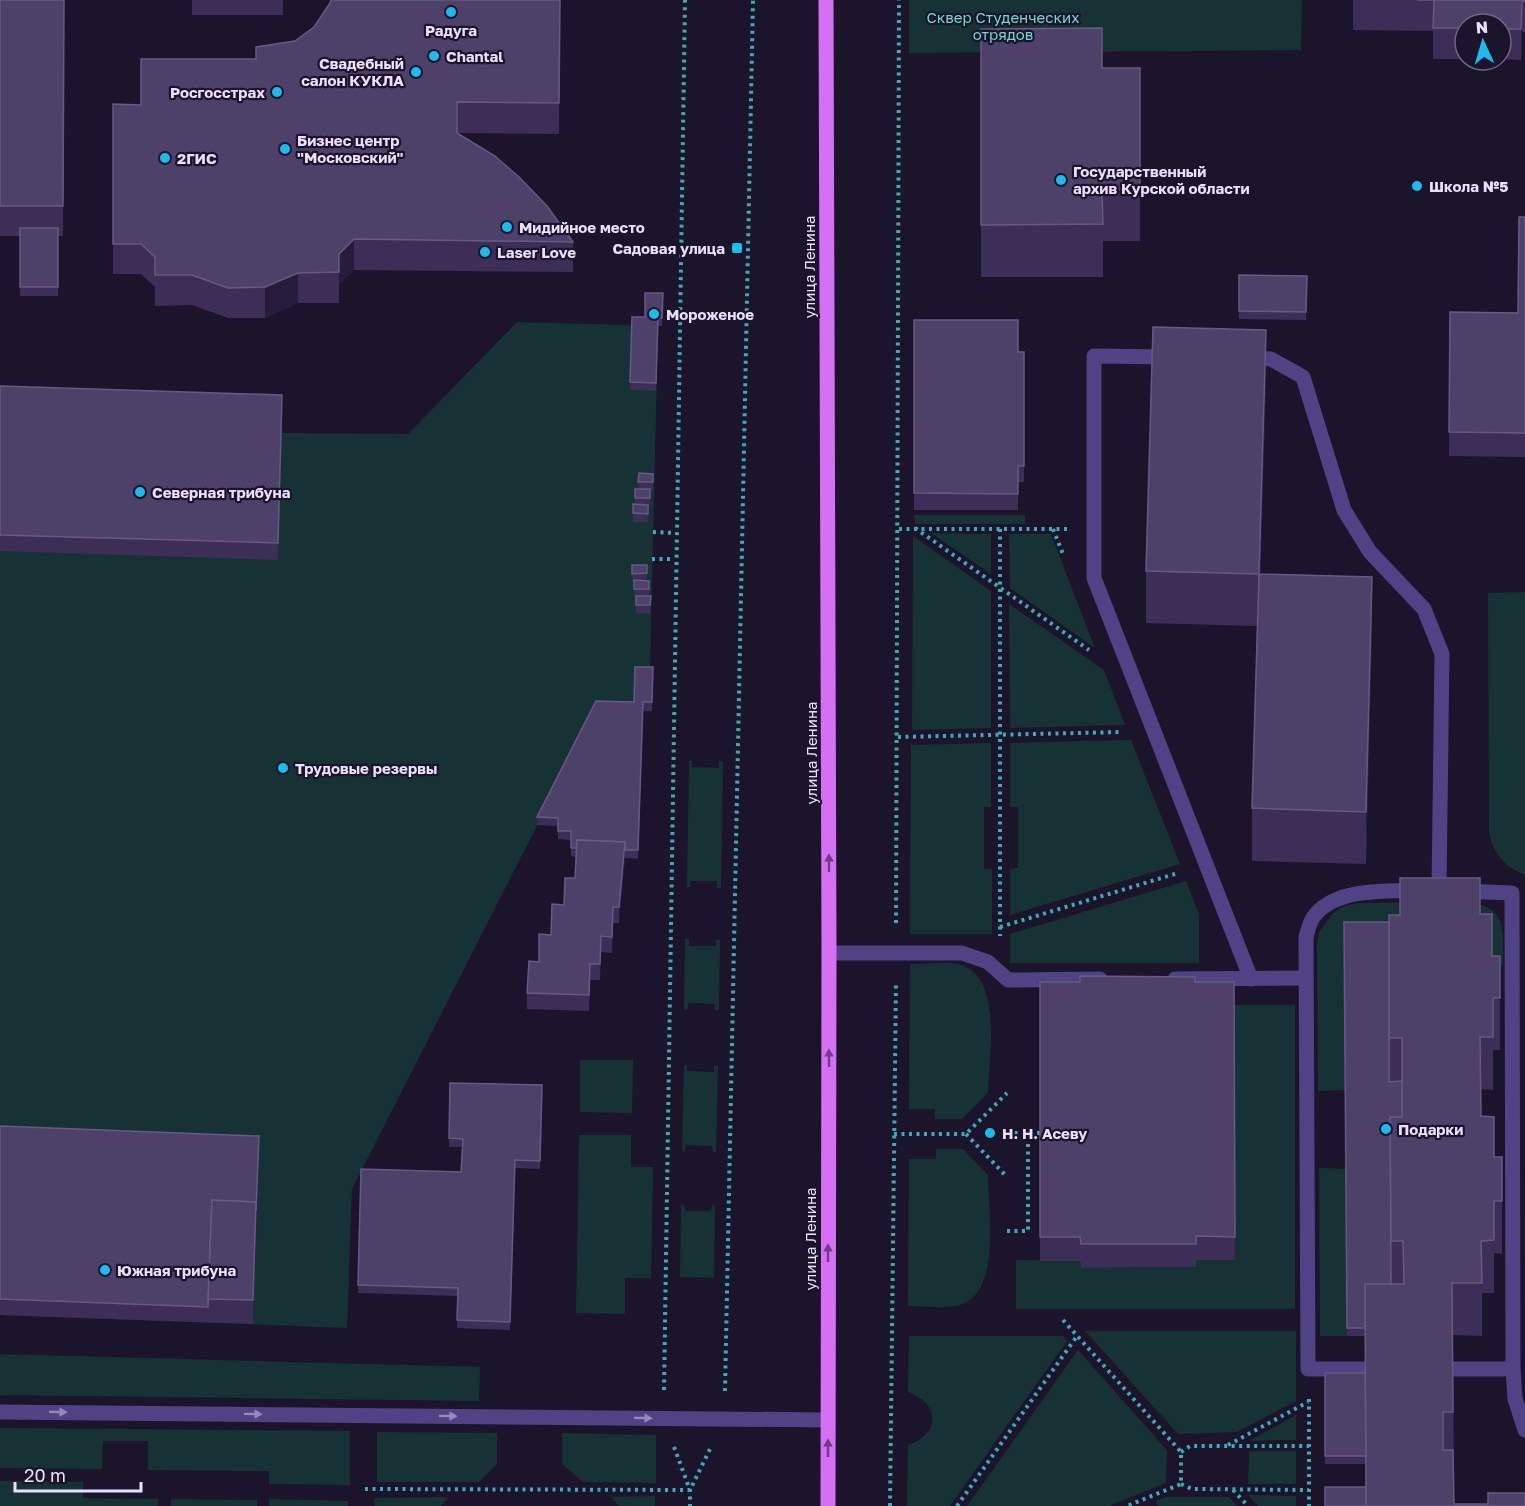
<svg xmlns="http://www.w3.org/2000/svg" width="1525" height="1506" font-family="'Golos Text',sans-serif">
<style>
.green{fill:#173235}
.lines{fill:none;stroke-linecap:round;stroke-linejoin:round}
.path{stroke:#3bacb6;stroke-width:4;stroke-dasharray:3 4.5;stroke-linecap:butt}
.lane{stroke:#4f4386;stroke-width:15}
.street{stroke:#4f4386;stroke-width:15}
.primary{stroke:#d570f4;stroke-width:15}
.wall{fill:#3c2e57}
.shaded-wall{fill:#271c3e}
.building{fill:#4e4169;stroke:#665a80;stroke-width:1.5}
.oneway{fill:#6f3d85}
.oneway2{fill:#948abc}
.poi-dot{fill:#1bbbee;stroke:#1b142b;stroke-width:2}
.labels{text-anchor:middle;dominant-baseline:central;stroke-width:4.5;stroke-linejoin:round;paint-order:stroke}
.park-label{font-size:15px;fill:#70d9cd;stroke:#1b142b}
.poi-label{font-size:15px;font-weight:bold;fill:#e8e0fd;stroke:#1b142b;text-anchor:start}
.street-label{font-size:15px;fill:#e8e0fd;stroke:#1b142b}
</style>
<rect width="100%" height="100%" fill="#1b142b"/>
<!-- green -->
<g class="green">
<path d="M909 0H1302L1301 50 909 53Z"/>
<path d="M517 322 658 326 649 711 596 710 352 1189 347 1328 0 1315V402L282 433 408 434Z"/>
<path d="M914 515H1025V524H915Z"/>
<path d="M931 533 991 534V574Z"/>
<path d="M1009 534H1051L1095 648 1010 588Z"/>
<path d="M913 536 991 591V728L912 730Z"/>
<path d="M1525 592V875C1505 867 1493 854 1489 832L1488 593Z"/>
<path d="M1009 604 1104 670 1125 725 1010 728Z"/>
<path d="M1131 740 1180 864 1010 915V869L1018 868V807H1010V743Z"/>
<path d="M991 743V807H984V869H992V934H910L911 745Z"/>
<path d="M692 760V767L719 768V761H723L721 888H717V881H690V887H687L689 761Z"/>
<path d="M1186 881 1199 914V963H1010V934Z"/>
<path d="M1466 902C1509 906 1503 932 1503 966L1480 967 1344 931 1345 1090 1318 1091 1317 946 1319 932 1333 913 1344 906 1358 903Z"/>
<path d="M685 939H689V946H716V939L720 940 719 1010H715V1004L688 1003V1009L684 1010Z"/>
<path d="M910 964C924 964 942 961 957 964 1004 973 989 1058 988 1093L962 1119H935V1109H909Z"/>
<path d="M1234 1005H1295V1309H1016V1260L1080 1261 1081 1268 1195 1267 1196 1260H1235Z"/>
<path d="M580 1060H633L632 1113 580 1112Z"/>
<path d="M684 1065H687V1071L714 1072V1066L718 1065 716 1152H713L712 1146 686 1145 685 1152 682 1151Z"/>
<path d="M579 1135H631V1167H653L651 1278H625V1314L576 1313Z"/>
<path d="M936 1149H963L988 1175C988 1211 1003 1299 955 1306 940 1308 923 1306 908 1306L909 1159H936Z"/>
<path d="M1319 1168 1346 1169 1347 1336H1320Z"/>
<path d="M681 1205H684L685 1211H711L712 1205 715 1206 714 1278 680 1277Z"/>
<path d="M1085 1331H1296V1401L1237 1432 1178 1434Z"/>
<path d="M909 1336H1063L1067 1341 950 1506H907L908 1445C940 1434 941 1404 908 1392Z"/>
<path d="M1078 1350 1167 1450 1166 1483 1109 1506H967Z"/>
<path d="M0 1354 480 1367 479 1401 0 1395Z"/>
<path d="M1296 1415V1440L1249 1441Z"/>
<path d="M0 1428 350 1431V1485L269 1484V1471L148 1470V1441H103L102 1469 0 1468Z"/>
<path d="M377 1432 497 1433V1464L479 1482H377Z"/>
<path d="M562 1433 656 1435V1483L583 1482 562 1464Z"/>
<path d="M1249 1451H1296V1484H1248Z"/>
<path d="M0 1481 83 1482V1498L158 1499V1506H0Z"/>
<path d="M1248 1495 1296 1496V1506H1258Z"/>
<path d="M655 1496V1506H619L611 1497Z"/>
<path d="M449 1497 441 1506H375L374 1498Z"/>
<path d="M1166 1497H1229L1237 1506H1158L1156 1501Z"/>
<path d="M171 1499 257 1500V1506H171Z"/>
<path d="M269 1499 348 1501V1506H269Z"/>
</g>
<g class="lines">
<!-- path -->
<g class="path">
<path d="M915 528 1089 650"/>
<path d="M899 529H1067"/>
<path d="M1000 529V936"/>
<path d="M1053 529 1063 554"/>
<path d="M653 532 675 533"/>
<path d="M652 559H674"/>
<path d="M898 737 1123 732"/>
<path d="M896 923 899 0"/>
<path d="M1000 927 1178 873"/>
<path d="M1007 1133H1040"/>
<path d="M894 1134H966L1007 1093"/>
<path d="M966 1134 1007 1177"/>
<path d="M1007 1231H1028V1133"/>
<path d="M1063 1320 1181 1452V1484L1127 1506"/>
<path d="M664 1390 685 0"/>
<path d="M725 1391 753 0"/>
<path d="M1309 1399V1506"/>
<path d="M1228 1445 1308 1402"/>
<path d="M674 1447 690 1490V1506"/>
<path d="M1181 1452 1190 1446H1309"/>
<path d="M1181 1484 1192 1489 1309 1490"/>
<path d="M365 1489 690 1490 710 1449"/>
<path d="M1233 1490 1248 1506"/>
<path d="M890 1506 896 982"/>
<path d="M957 1506 1077 1336"/>
</g>
<!-- lane -->
<g class="lane">
<path d="M1173 357 1094 356V578L1251 979"/>
<path d="M1245 358 1271 359 1303 377 1344 510 1370 552 1424 609 1442 654 1439 890C1402 892 1340 884 1315 915 1310 920 1308 930 1306 937L1308 1369H1365"/>
<path d="M1459 891 1512 893 1513 1369 1515 1399 1525 1430"/>
<path d="M829 953H962L988 962 1008 980 1100 979"/>
<path d="M1175 979 1306 978"/>
<path d="M1452 1369H1513"/>
</g>
<!-- street -->
<path class="street" d="M0 1412 828 1420"/>
<!-- primary -->
<path class="primary" d="M826 0 829 953 828 1506"/>
</g>
<!-- wall -->
<g class="wall">
<path d="M0 0H64L63 236H58V296H20V236H0Z"/>
<rect x="192" y="0" width="91" height="15"/>
<path d="M560 0 559 134 457 133 573 242V272L354 270 339 284V303H298L265 318H228L192 305 155 306V287L141 274H113V104L141 105 256 59Z"/>
<path d="M1353 0H1525V32H1522L1521 60 1501 59V24H1465V59H1433V31L1353 30Z"/>
<path d="M981 29 1102 68H1140V241H1103V277H981Z"/>
<path d="M1525 217V457L1449 456 1450 312 1518 313Z"/>
<path d="M1239 275 1307 276 1306 320 1239 319Z"/>
<path d="M663 293 662 326H658L656 391 630 390 632 317H645Z"/>
<path d="M914 320 1018 352H1024V482H1018V510H914Z"/>
<path d="M1266 382 1260 574 1372 630 1366 864 1252 861V808L1257 626 1146 623V571Z"/>
<path d="M0 386 282 411 278 560 0 551Z"/>
<path d="M639 473 653 474V491H650V506H648V522H633V504H635V489H638Z"/>
<path d="M632 565H647V581H649V596H651L650 614 636 613V597H634V582H632Z"/>
<path d="M653 667 652 711H643L638 859 625 858 619 923H613L612 953 601 952 600 980H590L589 1011 527 1009V993L539 962 575 878 576 857 571 856V840L558 839V826L537 825V817L634 702Z"/>
<path d="M1480 914 1492 956H1500V1050H1493V1090L1480 1089 1481 1116 1494 1157H1502V1254L1494 1253V1293H1482V1336L1453 1335 1454 1504 1525 1506H1325L1366 1487V1464H1325V1373H1365V1336H1347L1344 922H1389Z"/>
<path d="M1040 982H1234L1235 1260H1196V1267L1081 1268 1080 1261H1040Z"/>
<path d="M450 1083 542 1085 540 1169 515 1168 510 1330 457 1328 458 1296 358 1293 361 1169 461 1172 462 1147H449Z"/>
<path d="M0 1126 259 1152 253 1324 0 1315Z"/>
</g>
<!-- shaded-wall -->
<g class="shaded-wall">
<path d="M1522 1V32L1521 60V29Z"/>
<path d="M354 239V270L339 284V254Z"/>
<path d="M298 273V303L265 318V287Z"/>
<path d="M1266 330V382L1259 626V574Z"/>
<path d="M282 395V411L278 560V543Z"/>
<path d="M1372 577V630L1366 864V812Z"/>
<path d="M625 842V858L619 923V907Z"/>
<path d="M259 1136V1152L253 1324V1300Z"/>
</g>
<!-- building -->
<g class="building">
<path d="M0 0H64L63 206H0Z"/>
<path d="M331 0H560L559 103 457 102V133L495 156 519 177 547 206 573 242 354 239 339 254V272L298 273 265 287 228 288 192 275H155V257L141 244H113V104L141 105V59H256V47L295 41 314 27 330 3Z"/>
<path d="M1417 0H1525V1H1522L1521 29H1501V24H1465V28H1433L1434 0Z"/>
<path d="M1102 28V68H1140V189H1102L1103 224 981 225V29Z"/>
<path d="M1519 217H1525V433L1449 432 1450 312 1518 313Z"/>
<rect x="20" y="228" width="38" height="59"/>
<path d="M1239 275 1307 276 1306 312 1239 311Z"/>
<path d="M645 293H663L662 318H658L656 383 630 382 632 317H645Z"/>
<path d="M914 320H1018V352H1024V466H1018V494L914 493Z"/>
<path d="M1153 327 1266 330 1259 574 1372 577 1366 812 1252 808 1259 574 1146 571Z"/>
<path d="M0 386 282 395 278 543 0 535Z"/>
<path d="M639 473 653 474V482H638Z"/>
<rect x="635" y="489" width="15" height="9"/>
<path d="M633 504 648 505V514L633 513Z"/>
<path d="M632 565H647V573L632 574Z"/>
<path d="M634 580 649 581V589H634Z"/>
<path d="M636 596H651L650 605H636Z"/>
<path d="M635 667H653L652 702H643L638 850H625V842L577 840 576 848H571V831H558V818L537 817 596 701 634 702Z"/>
<path d="M577 840 625 842 619 907H613L612 937 601 936 600 964H590L589 995 527 993 529 961 539 962V934L551 935 552 904 564 905 565 878H575Z"/>
<path d="M1400 878H1480V914H1492V956H1500V998H1493V1037H1480L1481 1116 1494 1117V1157H1502V1201H1494V1240L1481 1241 1482 1283H1452L1453 1412H1443V1450H1453L1454 1504H1488V1493H1525V1506H1366L1365 1284H1404L1403 1241H1391L1390 1117H1402V1038H1389V915H1400Z"/>
<path d="M1344 922H1389V1082L1402 1081V1117H1390L1391 1284H1365V1328H1347Z"/>
<path d="M1080 976 1195 977V982H1234L1235 1237 1196 1236V1244H1081L1080 1237H1040V982H1080Z"/>
<path d="M450 1083 542 1085 540 1161 515 1160 510 1322 457 1320 458 1288 358 1285 361 1169 461 1172 463 1139 449 1138Z"/>
<path d="M0 1126 259 1136 256 1210V1202L212 1200 208 1307 0 1299Z"/>
<path d="M212 1200 256 1202 253 1300 208 1299Z"/>
<path d="M1325 1373H1365L1366 1456H1325Z"/>
<rect x="1325" y="1487" width="41" height="19"/>
</g>
<!-- one-way arrows -->
<defs><path id="oneway-solid" d="M-6-.8H1V-3.2L6.5 0L1 3.2V.8H-6Z" transform="scale(1.5)"/></defs>
<g class="oneway">
<use href="#oneway-solid" transform="translate(829 863) rotate(-90)"/>
<use href="#oneway-solid" transform="translate(829 1058) rotate(-90)"/>
<use href="#oneway-solid" transform="translate(828 1253) rotate(-90)"/>
<use href="#oneway-solid" transform="translate(828 1448) rotate(-90)"/>
</g>
<g class="oneway2">
<use href="#oneway-solid" transform="translate(58 1412) rotate(1)"/>
<use href="#oneway-solid" transform="translate(253 1414) rotate(1)"/>
<use href="#oneway-solid" transform="translate(448 1416) rotate(1)"/>
<use href="#oneway-solid" transform="translate(643 1418) rotate(1)"/>
</g>
<!-- markers -->
<g class="poi-dot">
<circle cx="451" cy="12" r="6"/>
<circle cx="434" cy="56" r="6"/>
<circle cx="416" cy="72" r="6"/>
<circle cx="277" cy="92" r="6"/>
<circle cx="285" cy="149" r="6"/>
<circle cx="165" cy="158" r="6"/>
<circle cx="1061" cy="180" r="6"/>
<circle cx="1417" cy="186" r="6"/>
<circle cx="507" cy="227" r="6"/>
<rect x="731" y="242" width="12" height="12" rx="3"/>
<circle cx="485" cy="252" r="6"/>
<circle cx="654" cy="314" r="6"/>
<circle cx="140" cy="492" r="6"/>
<circle cx="283" cy="768" r="6"/>
<circle cx="1386" cy="1129" r="6"/>
<circle cx="990" cy="1133" r="6"/>
<circle cx="105" cy="1270" r="6"/>
</g>
<g class="labels">
<!-- park labels -->
<g class="park-label">
<text x="1003" y="17">Сквер Студенческих<tspan x="1003" dy="17">отрядов</tspan></text>
</g>
<!-- poi labels -->
<g class="poi-label">
<text x="451" y="30" text-anchor="middle">Радуга</text>
<text x="446" y="56">Chantal</text>
<text x="404" y="63" text-anchor="end">Свадебный<tspan x="404" dy="17">салон КУКЛА</tspan></text>
<text x="265" y="92" text-anchor="end">Росгосстрах</text>
<text x="297" y="140">Бизнес центр<tspan x="297" dy="17">"Московский"</tspan></text>
<text x="177" y="158">2ГИС</text>
<text x="1073" y="171">Государственный<tspan x="1073" dy="17">архив Курской области</tspan></text>
<text x="1429" y="186">Школа №5</text>
<text x="519" y="227">Мидийное место</text>
<text x="725" y="248" text-anchor="end">Садовая улица</text>
<text x="497" y="252">Laser Love</text>
<text x="666" y="314">Мороженое</text>
<text x="152" y="492">Северная трибуна</text>
<text x="295" y="768">Трудовые резервы</text>
<text x="1398" y="1129">Подарки</text>
<text x="1002" y="1133">Н. Н. Асеву</text>
<text x="117" y="1270">Южная трибуна</text>
</g>
<!-- street labels -->
<g class="street-label">
<text transform="translate(809 267) rotate(-90)">улица Ленина</text>
<text transform="translate(811 753) rotate(-90)">улица Ленина</text>
<text transform="translate(810 1239) rotate(-90)">улица Ленина</text>
</g>
</g>
<!-- north arrow -->
<g transform="translate(1483 42) rotate(356)"><circle r="28" fill="#1b142b" stroke="#6d667f" stroke-width="1.5"/>
<path d="M0-4.5L10 22L0 15L-10 22Z" fill="#1bbbee"/>
<text y="-9" font-size="16" font-weight="bold" text-anchor="middle" fill="#e8e0fd">N</text>
</g>
<!-- scale -->
<path d="M15 1482v9h126v-9" fill="none" stroke="#e8e0fd" stroke-width="3"/>
<text x="24" y="1482" font-size="18" fill="#e8e0fd" stroke="#1b142b" stroke-width="4.5" paint-order="stroke">20 m</text>
</svg>
